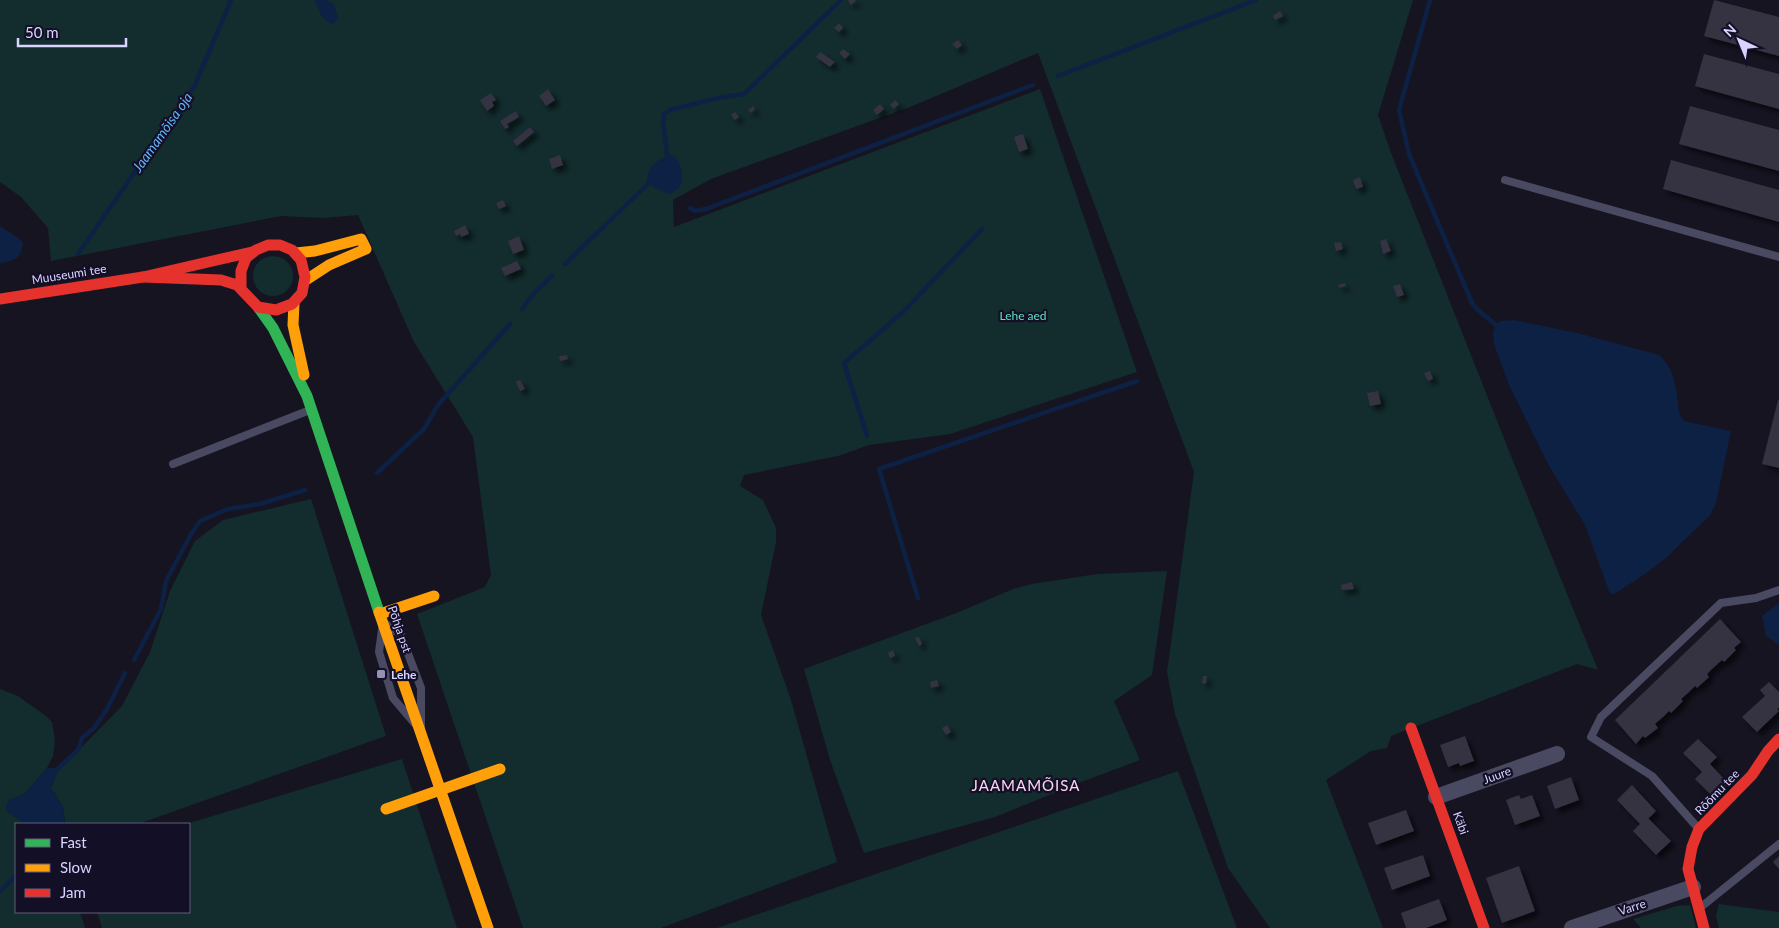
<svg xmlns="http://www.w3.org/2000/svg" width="1779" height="928" font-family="Lato,sans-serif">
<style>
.green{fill:#132c2d}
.water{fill:#0d2144}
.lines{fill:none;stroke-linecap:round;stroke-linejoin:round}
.stream{stroke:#0d2144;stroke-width:4.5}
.building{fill:#343243;filter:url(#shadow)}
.lane{stroke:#4a4962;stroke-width:8}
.street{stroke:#4a4962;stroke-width:16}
.fast{stroke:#30b455;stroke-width:11}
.slow{stroke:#ff9f0a;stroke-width:11}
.jam{stroke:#e5322d;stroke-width:11}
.poi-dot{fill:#9591b1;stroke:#130f26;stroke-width:2}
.labels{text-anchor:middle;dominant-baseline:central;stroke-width:4.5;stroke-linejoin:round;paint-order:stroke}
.street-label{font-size:12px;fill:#d9d4ff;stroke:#130f26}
.park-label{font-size:12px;fill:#5fe0c0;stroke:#130f26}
.poi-label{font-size:12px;font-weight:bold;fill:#d9d4ff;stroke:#130f26;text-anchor:start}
.water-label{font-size:14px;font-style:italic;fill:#62b6ff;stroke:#130f26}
.quarter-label{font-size:15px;letter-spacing:1px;fill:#ffd6f0;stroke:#130f26}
</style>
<defs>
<filter id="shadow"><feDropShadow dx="4.5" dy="4.5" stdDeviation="2.5" flood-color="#0009"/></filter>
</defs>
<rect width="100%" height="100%" fill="#161421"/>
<!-- green -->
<g class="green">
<path d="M0 0H1413L1378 115 1391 153 1513 461 1598 670 1577 664 1391 736 1387 748 1371 751 1326 780 1383 928H1270L1228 868 1175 714 1167 672 1194 472 1038 53 910 107 711 179 673 200 674 227 1040 89 1137 372 950 434 869 445 838 456 744 475 740 486 763 500 776 528V542L761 615 791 700 837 862 661 928H523L417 614 485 587 491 575 473 437 414 342 358 215 323 218 281 216 51 261 48 228 21 197 0 182Z"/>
<circle cx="273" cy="276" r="20"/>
<path d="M311 499 386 736 138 824H65L63 807 51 788 57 772 122 706 150 652 170 591 195 541 223 520Z"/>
<path d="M1167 571 1152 675 1114 701 1140 760 1076 784 995 817 864 853 830 760 804 669 959 612 1013 589 1032 584 1097 574Z"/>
<path d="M0 689 18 696 46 716 52 722 55 741 53 756 47 768 24 794 9 800 7 811 20 820 22 824H16V912H80L85 928H0Z"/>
<path d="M402 759 457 928H102L97 912H189V824H186Z"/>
<path d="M1178 771 1237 928H717Z"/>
<path d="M1719 904 1779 912V928H1719L1716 916Z"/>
<path d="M1690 905 1696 928H1641L1633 919 1677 906Z"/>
</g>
<!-- water -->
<g class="water">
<path d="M315 0H326L334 4 338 18 334 23 331 24 321 16C321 9 315 6 315 0Z"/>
<path d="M670 155 676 157C684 171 687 188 669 194L655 188 647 181C646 168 659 158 670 155Z"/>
<path d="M0 226 17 237 23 243C21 259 15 261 0 263Z"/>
<path d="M1514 320 1581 334 1659 355C1677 371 1676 393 1680 415L1684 421 1731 431 1716 503 1710 515 1667 557 1648 572 1616 593 1612 594 1609 591 1585 525 1548 464 1509 385 1494 344 1493 332 1496 325 1500 321Z"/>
<path d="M1779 603V645L1766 636 1762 616Z"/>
<path d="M47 768H53L57 772 51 788 63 807 65 824H22L20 820 7 811 6 806 9 800 24 794Z"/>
</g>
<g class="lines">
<!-- stream -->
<g class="stream">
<path d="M1430 0 1399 110 1409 154 1472 303 1478 310 1496 325"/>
<path d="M1058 76 1256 0"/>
<path d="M668 161 663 122 664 114 670 110 718 98 744 94 841 0"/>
<path d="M690 208 695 211 706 209 1033 85"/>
<path d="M78 254 195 85 231 0"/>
<path d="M565 264 652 180"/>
<path d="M522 309 535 292 552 276"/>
<path d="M867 436 844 363 904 311 982 229"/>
<path d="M377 473 424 429 438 405 510 324"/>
<path d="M918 598 879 469 1137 381"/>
<path d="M134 660 161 609 166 581 191 534 200 521 228 509 260 504 305 490"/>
<path d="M53 773 78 750 82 738 94 728 107 709 125 673"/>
<path d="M0 891 16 876"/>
</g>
</g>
<!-- building -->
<g class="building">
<path d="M849 0H855L856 1 851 5 848 1Z"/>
<path d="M1714 0 1779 17V56L1704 36Z"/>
<path d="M1280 11 1283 16 1275 20 1273 16Z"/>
<path d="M839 23 843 28 839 32 834 28Z"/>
<path d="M958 40 962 45 957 49 952 44Z"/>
<path d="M843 49 850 54 845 59 839 53Z"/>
<path d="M820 52 835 62 830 67 816 57Z"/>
<path d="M1704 54 1779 74V109L1695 86Z"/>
<path d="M548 89 555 100 546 106 539 96Z"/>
<path d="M491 93 496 100 492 102 494 106 487 111 480 100Z"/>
<path d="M895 100 899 104 894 109 890 105Z"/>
<path d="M880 104 884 109 877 115 873 110Z"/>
<path d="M753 106 755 109 751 113 748 110Z"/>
<path d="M1690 106 1779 130V171L1679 144Z"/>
<path d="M516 111 519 117 507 124 509 127 505 129 500 121Z"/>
<path d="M735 112 739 117 735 120 731 115Z"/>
<path d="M530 127 534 132 517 146 513 141Z"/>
<path d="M1023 134 1028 149 1019 152 1014 137Z"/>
<path d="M560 155 563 165 552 169 549 159Z"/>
<path d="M1671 160 1779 190V222L1663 189Z"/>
<path d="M1360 177 1363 187 1356 189 1353 180Z"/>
<path d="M503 200 506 206 499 209 496 203Z"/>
<path d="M465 225 469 234 461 237 460 234 456 236 454 231Z"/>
<path d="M519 236 524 250 513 254 508 241Z"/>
<path d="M1386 239 1391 251 1383 254 1380 241Z"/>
<path d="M1341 242 1343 249 1336 251 1334 243Z"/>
<path d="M517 261 521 269 505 276 501 268Z"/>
<path d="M1345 283 1346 286 1339 288 1338 285Z"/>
<path d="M1400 284 1404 295 1397 297 1393 286Z"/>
<path d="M567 355 568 359 560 361 559 356Z"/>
<path d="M1430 371 1433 379 1428 381 1424 373Z"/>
<path d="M520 380 525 389 520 391 516 382Z"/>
<path d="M1378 391 1381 404 1370 406 1367 393Z"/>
<path d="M1778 400H1779V468L1762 464Z"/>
<path d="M1352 582 1354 589 1342 590 1341 585Z"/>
<path d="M1720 619 1741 642 1734 648 1736 650 1724 662 1722 660 1712 669 1707 674 1709 677 1697 688 1695 686 1688 693 1681 699 1683 701 1671 713 1669 711 1663 717 1655 724 1658 728 1645 738 1643 736 1636 744 1615 720Z"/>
<path d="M919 637 922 644 919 646 915 638Z"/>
<path d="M893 650 895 656 890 658 888 653Z"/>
<path d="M1203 676H1207L1206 684 1202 683Z"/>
<path d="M937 680 939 686 931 688 930 682Z"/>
<path d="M1769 682 1779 692V708L1777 709 1779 711 1757 732 1742 717 1765 696 1760 690Z"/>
<path d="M947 725 951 732 946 735 942 728Z"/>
<path d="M1465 736 1474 761 1460 766 1459 763 1448 767 1440 745Z"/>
<path d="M1698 739 1717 757 1710 764 1729 784 1714 798 1695 779 1702 772 1683 753Z"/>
<path d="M1571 777 1579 800 1555 809 1547 786Z"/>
<path d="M1632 785 1656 811 1649 818 1647 817 1671 841 1656 855 1633 831 1640 824 1617 800Z"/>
<path d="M1519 795 1521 799 1532 795 1540 816 1515 825 1506 800Z"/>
<path d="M1406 810 1414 831 1376 845 1368 823Z"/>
<path d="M1423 855 1430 876 1392 890 1384 868Z"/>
<path d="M1779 856V869L1773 862Z"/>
<path d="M1519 866 1535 911 1502 923 1486 878Z"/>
<path d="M1439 899 1447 920 1426 928H1406L1401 913Z"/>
</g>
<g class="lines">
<!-- lane -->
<g class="lane">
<path d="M1505 180 1779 257"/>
<path d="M173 464 310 410"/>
<path d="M383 622 401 635 421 688V731L393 698 379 652Z"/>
<path d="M1698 828 1652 776 1591 737 1601 717 1721 603 1756 598 1779 590"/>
<path d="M1701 907 1779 844"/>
</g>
<!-- street -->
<g class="street">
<path d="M1436 797 1557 754"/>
<path d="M1572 928 1693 887"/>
</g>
<!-- fast -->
<path class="fast" d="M258 307 273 328 307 396 379 612"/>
<!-- slow -->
<g class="slow">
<path d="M296 253 315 251 361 239 366 249 329 265 306 280"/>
<path d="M294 303 293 325 304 375"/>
<path d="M379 612 488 928"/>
<path d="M380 614 434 596"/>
<path d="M386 809 500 769"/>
</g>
<!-- jam -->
<g class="jam">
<path d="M143 277 221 280 237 285 258 307 276 310 292 304 302 293 305 277 301 260 292 250 280 245H268L256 250 246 258 241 271V288"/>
<path d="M0 299 143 277 252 252"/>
<path d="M1411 728 1484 928"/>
<path d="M1704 928 1688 869 1692 847 1699 829 1752 775 1768 751 1779 739"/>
</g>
</g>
<!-- markers -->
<rect class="poi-dot" x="376" y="669" width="10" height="10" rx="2.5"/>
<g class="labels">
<!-- street labels -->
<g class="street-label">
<text transform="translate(69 274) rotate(-9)">Muuseumi tee</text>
<text transform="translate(400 629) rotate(71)">Põhja pst</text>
<text transform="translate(1497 775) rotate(-20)">Juure</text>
<text transform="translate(1717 792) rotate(-46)">Rõõmu tee</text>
<text transform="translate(1461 823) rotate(70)">Käbi</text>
<text transform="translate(1632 907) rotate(-18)">Varre</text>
</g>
<!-- park labels -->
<g class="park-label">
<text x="1023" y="315">Lehe aed</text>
</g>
<!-- poi labels -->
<g class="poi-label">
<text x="391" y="674">Lehe</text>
</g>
<!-- water labels -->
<g class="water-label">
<text transform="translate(162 132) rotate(-55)">Jaamamõisa oja</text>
</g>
<!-- quarter labels -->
<g class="quarter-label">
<text x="1026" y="785">JAAMAMÕISA</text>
</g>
</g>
<!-- legend -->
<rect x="15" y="823" width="175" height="90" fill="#130f26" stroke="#625e7d"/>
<rect x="25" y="839" width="25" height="8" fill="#30b455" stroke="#625e7d"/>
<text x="60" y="848" font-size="15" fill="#d9d4ff">Fast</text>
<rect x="25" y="864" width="25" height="8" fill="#ff9f0a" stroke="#625e7d"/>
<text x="60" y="873" font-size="15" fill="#d9d4ff">Slow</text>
<rect x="25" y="889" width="25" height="8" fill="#e5322d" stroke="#625e7d"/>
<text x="60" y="898" font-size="15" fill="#d9d4ff">Jam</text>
<!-- north arrow -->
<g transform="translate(1739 40) rotate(316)" stroke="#130f26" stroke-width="4" paint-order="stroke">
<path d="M0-4L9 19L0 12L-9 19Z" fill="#d9d4ff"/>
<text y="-8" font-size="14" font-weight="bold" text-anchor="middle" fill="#d9d4ff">N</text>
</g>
<!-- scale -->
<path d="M18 38v8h108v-8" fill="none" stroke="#d9d4ff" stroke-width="2.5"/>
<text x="25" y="38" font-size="15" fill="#d9d4ff" stroke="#130f26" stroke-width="4" paint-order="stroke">50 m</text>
</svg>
